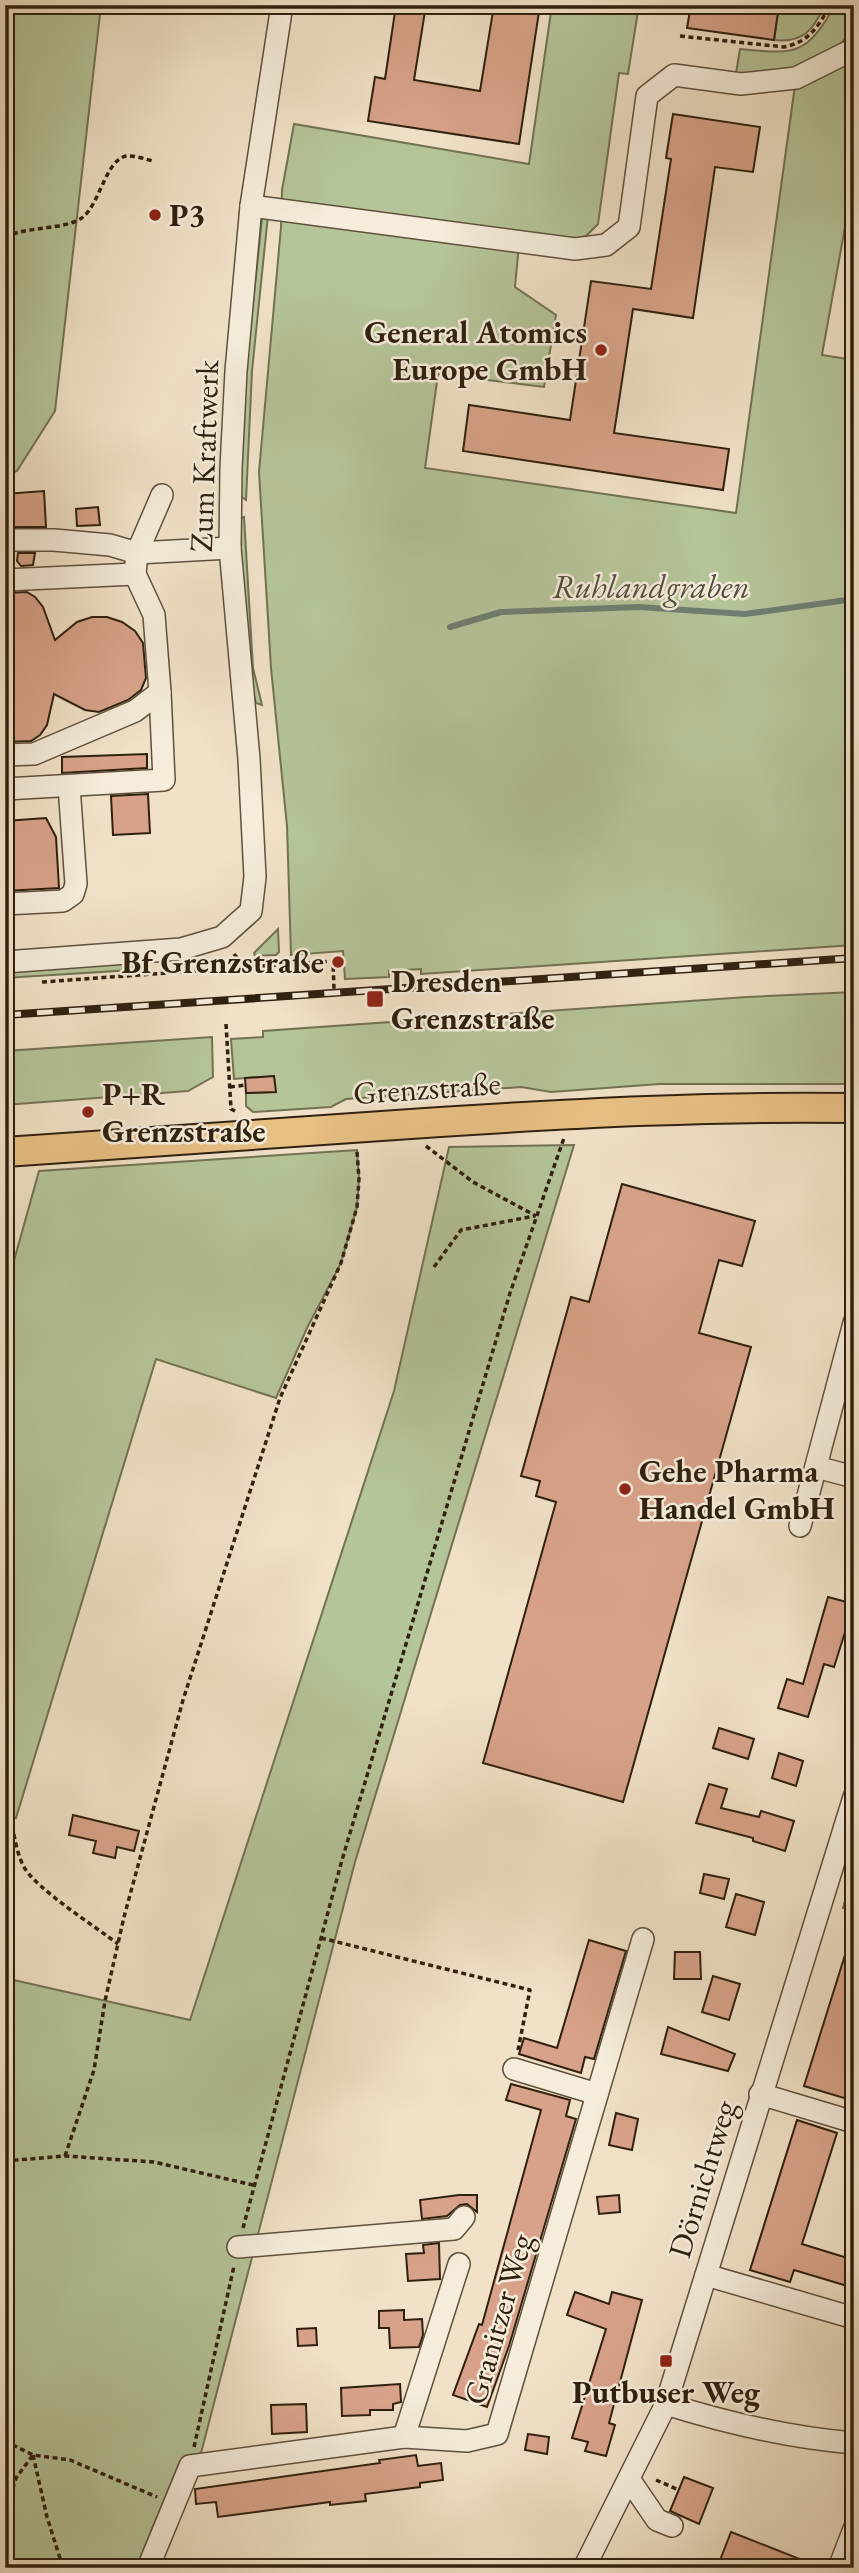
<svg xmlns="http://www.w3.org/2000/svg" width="859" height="2573" font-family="'EB Garamond',serif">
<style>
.green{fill:#b5c499;stroke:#727254;stroke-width:2}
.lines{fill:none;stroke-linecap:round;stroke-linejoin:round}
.stream{stroke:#6f7e73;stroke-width:6}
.building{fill:#d7a289;stroke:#2f200e;stroke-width:2}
.minor-casing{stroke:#5f503c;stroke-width:24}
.major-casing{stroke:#2f200e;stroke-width:32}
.path{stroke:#2f200e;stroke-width:3.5;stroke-dasharray:5 3.5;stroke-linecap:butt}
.minor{stroke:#f5ecdb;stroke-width:21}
.major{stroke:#e8c084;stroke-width:28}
.rail-casing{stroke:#2f200e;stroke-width:8}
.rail{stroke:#f5ecdb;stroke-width:5;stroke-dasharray:16;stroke-linecap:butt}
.poi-dot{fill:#8f2418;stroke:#f5ecdb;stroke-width:2.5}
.labels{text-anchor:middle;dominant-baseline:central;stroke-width:5;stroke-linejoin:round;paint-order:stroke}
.poi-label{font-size:32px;font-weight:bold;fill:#2f200e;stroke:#f5ecdb;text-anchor:start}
.street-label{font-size:32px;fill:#2f200e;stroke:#f5ecdb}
.water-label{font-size:33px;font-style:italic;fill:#4f4f40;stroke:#f5ecdb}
</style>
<rect width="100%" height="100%" fill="#f0e1c7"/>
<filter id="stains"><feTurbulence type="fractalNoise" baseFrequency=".00286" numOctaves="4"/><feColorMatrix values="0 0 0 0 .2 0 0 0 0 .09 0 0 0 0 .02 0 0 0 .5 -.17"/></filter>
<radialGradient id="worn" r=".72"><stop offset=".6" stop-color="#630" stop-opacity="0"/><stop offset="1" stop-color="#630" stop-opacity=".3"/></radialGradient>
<!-- green -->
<g class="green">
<path d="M5 5H101L55 411 17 471 5 475Z"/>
<path d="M552 5H639L628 74 619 73 598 224 586 236 569 240 520 234 515 287 556 315 544 387 438 374 425 468 736 513 796 78 854 49V177L822 355 854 360V945L421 974V969L389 971V977L345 979 343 951 291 955 287 826 271 668 259 472 281 227 282 190 294 124 529 164Z"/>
<path d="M779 5H825C813 30 804 43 774 40Z"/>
<path d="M835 5H854L853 29 839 46 817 60 772 76 736 73 740 49C794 54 806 57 835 5Z"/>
<path d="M268 215 252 371 246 500 240 496 246 371 262 218Z"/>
<path d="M244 517 253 668 262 705 256 703 247 669 239 519Z"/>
<path d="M278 929 279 952 276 955 255 956 254 953Z"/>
<path d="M133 963 132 970 5 978V972Z"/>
<path d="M854 992V1084H659L551 1092 521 1087 346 1099 331 1107 253 1112 246 1106V1093L275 1092 274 1076 234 1079 231 1039 263 1037V1031L747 997Z"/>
<path d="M212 1037 213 1077 188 1091 5 1105V1051Z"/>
<path d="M574 1145 355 1862 201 2453 180 2461 136 2568H5V1978L190 2020 394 1391 449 1147Z"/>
<path d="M357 1150 359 1179 357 1207 341 1263 307 1328 276 1398 156 1359 16 1818 5 1813V1293L39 1171Z"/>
<path d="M854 1869V1910L843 1908Z"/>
</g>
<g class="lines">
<!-- stream -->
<path class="stream" d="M450 627 501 612 639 607 745 614 854 599"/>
</g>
<!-- building -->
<g class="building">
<path d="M396 5H426L414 80 480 91 494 5H540L519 144 368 121 375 77 385 79Z"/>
<path d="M691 5H779L774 40 687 28Z"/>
<path d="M673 114 760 127 753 172 715 167 693 318 633 309 614 433 729 449 723 490 463 451 469 405 570 420 591 281 651 289 671 159 666 158Z"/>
<path d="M44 491 46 527H5V494Z"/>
<path d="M98 507 100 525 77 526 76 509Z"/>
<path d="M18 553H35L33 565 21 566 17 561Z"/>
<path d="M27 592 35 597 43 607 55 640 77 622 92 617H107L122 622 135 631 143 643 146 678 141 690 128 700 99 712 85 710 54 694 47 725 40 735 31 741 5 742V593Z"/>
<path d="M147 754V768L62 773V757Z"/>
<path d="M148 794 150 833 113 835 111 796Z"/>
<path d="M46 818 56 837 59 888 5 891V821Z"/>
<path d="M274 1076 276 1092 246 1093 245 1078Z"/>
<path d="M622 1184 755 1221 742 1266 719 1260 699 1333 751 1347 623 1802 483 1763 556 1502 536 1496 540 1481 521 1476 571 1297 589 1302Z"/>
<path d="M828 1597 854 1604 834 1667 824 1664 808 1717 778 1708 787 1679 803 1684Z"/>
<path d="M719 1728 754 1739 748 1759 713 1748Z"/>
<path d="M779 1753 803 1761 796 1786 772 1778Z"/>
<path d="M709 1784 727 1789 721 1808 759 1817 761 1811 794 1821 785 1851 753 1841V1838L696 1823Z"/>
<path d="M73 1815 139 1831 134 1851 117 1847 115 1858 93 1853 96 1841 69 1835Z"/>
<path d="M704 1874 729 1879 724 1899 700 1893Z"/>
<path d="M736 1894 764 1902 755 1935 726 1927Z"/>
<path d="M850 1939 854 1940V2101L804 2086Z"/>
<path d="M589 1940 626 1951 594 2059 585 2057 581 2073 519 2054 524 2038 557 2048Z"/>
<path d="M675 1952H700L701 1979H674Z"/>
<path d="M713 1976 740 1984 729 2020 702 2012Z"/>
<path d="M668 2027 735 2054 728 2071 661 2054Z"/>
<path d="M511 2084 570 2100 566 2116 576 2119 509 2346 487 2407 453 2395 479 2324 482 2325 541 2110 506 2100Z"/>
<path d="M616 2113 638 2119 632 2150 609 2145Z"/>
<path d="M797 2120 837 2133 802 2244 854 2260V2288L794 2270 790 2282 750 2270Z"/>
<path d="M459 2195H477V2212L467 2204 460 2205 447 2216 422 2219 420 2200Z"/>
<path d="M619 2195 620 2212 599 2214 597 2197Z"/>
<path d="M439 2243 440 2279 408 2281 406 2254 424 2253 423 2245Z"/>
<path d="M575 2292 609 2304 612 2292 642 2300 609 2423 615 2425 606 2456 585 2451 588 2442 572 2438 606 2329 567 2315Z"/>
<path d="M404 2310V2320L422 2319 423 2335 419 2347 390 2348 389 2328H379V2311Z"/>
<path d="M316 2328 317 2345 298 2346 297 2329Z"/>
<path d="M400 2384 401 2402 393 2404V2410H370V2415L342 2416 341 2388Z"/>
<path d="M306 2404 307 2432 272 2434 271 2405Z"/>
<path d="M528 2434 549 2437 547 2454 525 2450Z"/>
<path d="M416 2455 418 2466 441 2463 443 2480 420 2483V2487L365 2494 366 2501 330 2505V2502L218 2517 216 2502 196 2504 195 2489 380 2463 379 2460Z"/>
<path d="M684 2477 713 2488 699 2524 670 2511Z"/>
<path d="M731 2532 820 2567 819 2568H717Z"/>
</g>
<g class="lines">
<!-- minor casing -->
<g class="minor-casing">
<g id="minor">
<path d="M251 206 575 249 606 245 629 227 647 96 674 75 741 84 796 78 854 49"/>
<path d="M5 540H54L110 545 137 553 230 548"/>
<path d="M5 580 135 574"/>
<path d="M5 755 34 754 135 711 160 692 154 615 135 574 137 553 162 495"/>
<path d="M5 789 164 780 160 692"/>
<path d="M5 904 63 901 73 894 76 884 69 786"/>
<path d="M5 962 181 949 222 937 251 911 255 877 249 759 230 548 231 468 236 371 251 206 282 5"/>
<path d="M816 1467 854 1477"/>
<path d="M800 1526 854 1323"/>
<path d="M514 2069 597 2094"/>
<path d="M760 2094 847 2120H854"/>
<path d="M238 2247 454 2229 464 2217"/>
<path d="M706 2275 854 2318"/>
<path d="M666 2404C727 2423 791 2438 854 2443"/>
<path d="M404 2437 459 2264"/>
<path d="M629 2479 657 2520 672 2526"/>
<path d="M148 2568 190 2466 404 2437 467 2441 497 2434 643 1939"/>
<path d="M584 2568 666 2404 854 1797"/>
<path d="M839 2568 854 2529"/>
</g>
</g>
<!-- major casing -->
<g class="major-casing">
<path id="major" d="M5 1152C150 1141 295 1131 440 1122 578 1113 716 1106 854 1108"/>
</g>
<!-- path -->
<g class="path">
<path d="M680 36 784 47C809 42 819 26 830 5"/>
<path d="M5 237C27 226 67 230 83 217 100 203 106 160 126 156 133 155 145 159 153 161"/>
<path d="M234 954 244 966"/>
<path d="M42 982 333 961 334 989"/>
<path d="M226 1024 231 1109 235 1111"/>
<path d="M230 1087 246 1085"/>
<path d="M426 1146 473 1182 536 1216"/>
<path d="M434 1267 461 1230 535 1216"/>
<path d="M5 1822 12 1825C15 1839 17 1854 24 1867 36 1889 96 1927 118 1944"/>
<path d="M321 1938 530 1990 518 2050"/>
<path d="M65 2156 94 2070 105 2001 124 1917 183 1700 280 1398 341 1263 357 1207 359 1179 357 1151"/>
<path d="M5 2161 65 2156 154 2162 253 2185"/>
<path d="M243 2228 342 1860 510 1293 564 1138"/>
<path d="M5 2441 33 2455 70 2460 157 2497"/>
<path d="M194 2447 234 2266"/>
<path d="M33 2455 47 2517 63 2568"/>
<path d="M656 2480 679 2490"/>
<path d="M5 2513 16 2478 33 2455"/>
</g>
<!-- minor -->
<use href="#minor" class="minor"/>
<!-- major -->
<use href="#major" class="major"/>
<!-- rail casing -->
<g class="rail-casing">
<path id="rail" d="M5 1015 854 958"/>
</g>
<!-- rail -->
<use href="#rail" class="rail"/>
</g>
<!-- markers -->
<g class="poi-dot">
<circle cx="155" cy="215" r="7"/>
<circle cx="601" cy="350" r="7"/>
<circle cx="338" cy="962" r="7"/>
<rect x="366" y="990" width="18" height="18" rx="3.5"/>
<circle cx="88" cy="1112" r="7"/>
<circle cx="625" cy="1489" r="7"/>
<rect x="659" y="2354" width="14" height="14" rx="3.5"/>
</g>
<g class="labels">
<!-- poi labels -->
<g class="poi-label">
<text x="169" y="215">P3</text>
<text x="587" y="332" text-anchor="end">General Atomics<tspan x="587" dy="37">Europe GmbH</tspan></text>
<text x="324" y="962" text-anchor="end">Bf Grenzstraße</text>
<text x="391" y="981">Dresden<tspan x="391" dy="37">Grenzstraße</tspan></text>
<text x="102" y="1094">P+R<tspan x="102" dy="37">Grenzstraße</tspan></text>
<text x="639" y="1471">Gehe Pharma<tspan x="639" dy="37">Handel GmbH</tspan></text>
<text x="666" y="2392" text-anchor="middle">Putbuser Weg</text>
</g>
<!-- street labels -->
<g class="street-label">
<text transform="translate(204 456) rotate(-88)">Zum Kraftwerk</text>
<text transform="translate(427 1088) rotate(-4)">Grenzstraße</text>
<text transform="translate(702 2179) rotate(-73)">Dörnichtweg</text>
<text transform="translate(498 2319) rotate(-74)">Granitzer Weg</text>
</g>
<!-- water labels -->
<g class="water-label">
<text x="651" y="586">Ruhlandgraben</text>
</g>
</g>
<!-- margin -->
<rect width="859" height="2573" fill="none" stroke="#f0e1c7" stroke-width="28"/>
<rect x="7" y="7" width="845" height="2559" fill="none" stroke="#2f200e" stroke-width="3.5"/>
<rect x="14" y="14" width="831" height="2545" fill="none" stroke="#2f200e" stroke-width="2"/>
<rect width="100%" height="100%" filter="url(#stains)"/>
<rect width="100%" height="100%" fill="url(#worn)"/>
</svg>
